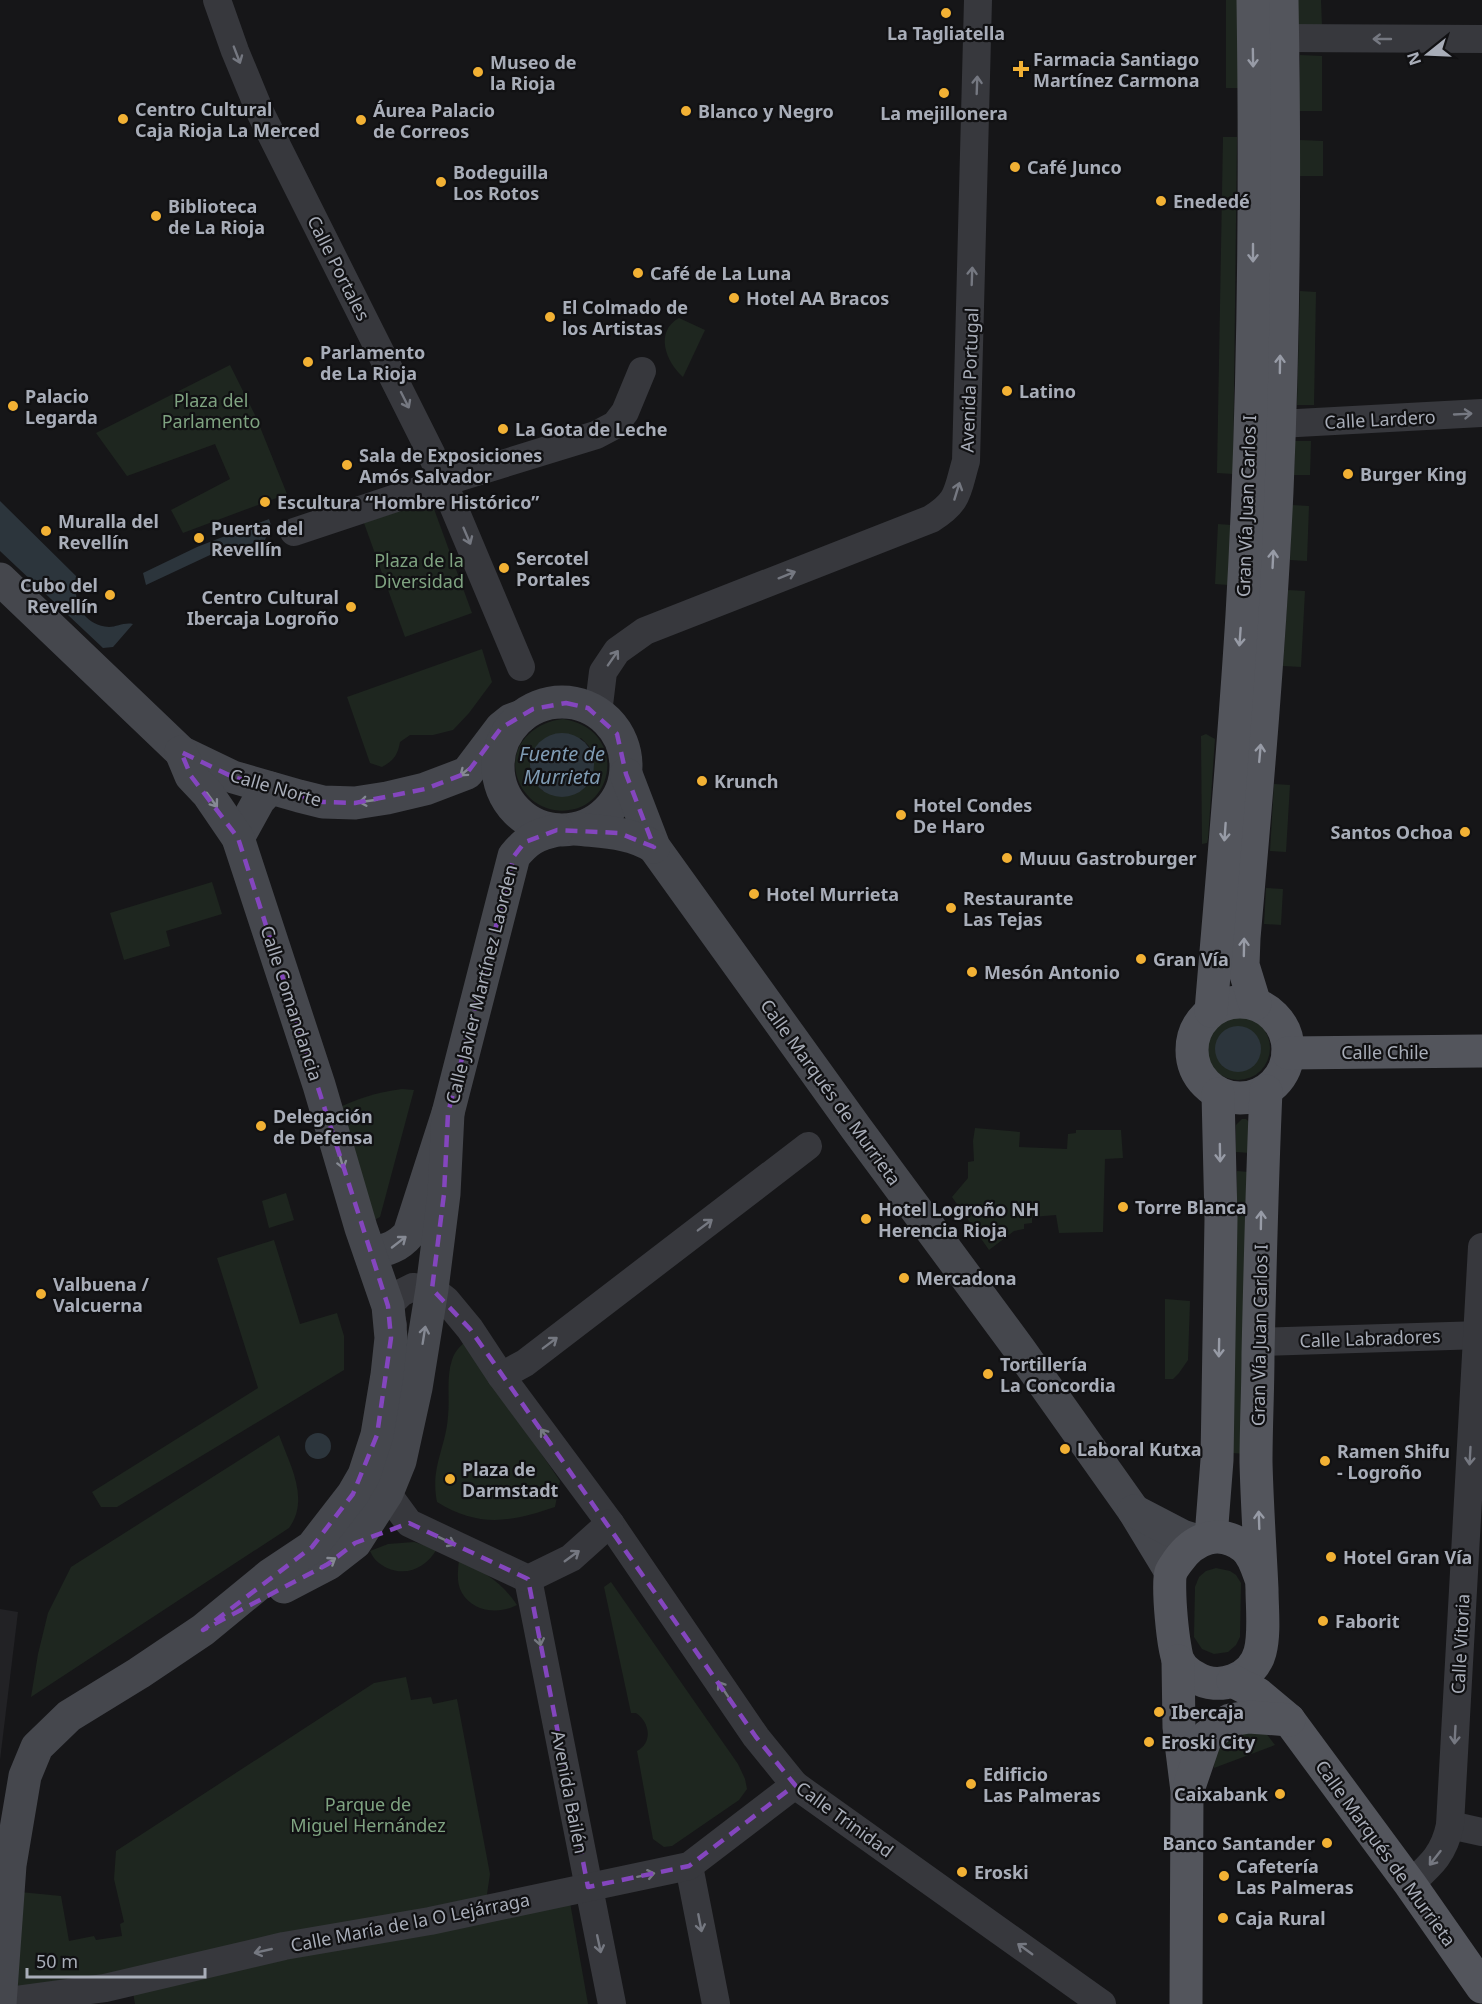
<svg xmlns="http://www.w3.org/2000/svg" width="1482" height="2004" font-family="'Noto Sans',sans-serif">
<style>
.built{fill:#222225}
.green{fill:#1e261f;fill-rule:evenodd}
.water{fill:#2c353c}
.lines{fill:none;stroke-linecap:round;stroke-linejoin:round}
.minor{stroke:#37383d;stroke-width:28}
.secondary{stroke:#45474d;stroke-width:33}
.primary{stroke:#53555c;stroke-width:33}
.oneway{stroke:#757881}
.oneway2{stroke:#979ba6}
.oneway3{stroke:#858993}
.marked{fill:none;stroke:#8446be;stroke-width:4.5;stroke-dasharray:12 8;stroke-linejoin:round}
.poi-dot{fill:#f2b134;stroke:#111113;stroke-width:2}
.labels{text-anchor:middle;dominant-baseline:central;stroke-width:4.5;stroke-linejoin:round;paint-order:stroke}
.poi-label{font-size:18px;font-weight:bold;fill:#a8adb8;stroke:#111113;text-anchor:start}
.street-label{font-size:18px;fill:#a8adb8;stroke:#111113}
.park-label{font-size:18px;fill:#7fa381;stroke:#111113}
.water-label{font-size:20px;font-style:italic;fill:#7f9bb3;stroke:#111113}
</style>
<rect width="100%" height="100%" fill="#161618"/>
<!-- built -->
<path class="built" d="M0 1609 18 1612 0 1760Z"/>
<!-- green -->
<g class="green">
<rect x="1226" y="0" width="13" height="88"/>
<path d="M1298 0H1321L1322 26H1298Z"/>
<path d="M1300 55 1322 56V111H1299Z"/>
<path d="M1223 137H1237L1233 474 1217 473Z"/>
<path d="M1300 140 1323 141V176H1300Z"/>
<path d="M1300 291 1316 292 1314 405H1297Z"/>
<path d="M679 318 705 330 683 377C666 362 654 332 679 318Z"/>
<path d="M230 365 256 417 287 494 183 533 171 510 230 479 215 444 127 476 96 433Z"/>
<path d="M1295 441H1311L1310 475H1294Z"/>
<path d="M430 498 472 613 405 637 364 523Z"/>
<path d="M1292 505 1309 506 1307 561 1290 560Z"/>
<path d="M1218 524 1231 525 1228 585 1215 584Z"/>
<path d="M1288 590 1305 591 1301 667 1283 666Z"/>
<path d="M482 649 492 682 469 713 453 730 433 735H410L400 742C398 755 393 761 382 767L370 763 347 697Z"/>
<path d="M563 719C632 730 614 819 554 810 542 808 531 801 524 791 501 757 526 723 563 719ZM581 738 589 746 593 757 543 791 535 783 531 773Z"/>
<path d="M1206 734 1215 739 1208 839 1207 843 1202 844 1201 736Z"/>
<path d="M1274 784 1290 785 1286 852 1270 851Z"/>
<path d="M212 882 222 914 166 931 170 946 124 960 110 913Z"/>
<path d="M1266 888 1283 889 1281 925 1264 924Z"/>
<circle cx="1238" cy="1048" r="32"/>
<path d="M402 1089 414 1090 380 1217 374 1220 332 1111C357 1098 375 1093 402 1089Z"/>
<path d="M1242 1119H1246L1249 1122 1250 1153 1236 1152V1125Z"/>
<path d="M975 1128 1020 1132 1019 1147 1067 1149 1068 1134 1076 1133V1130H1121L1123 1158 1105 1159 1103 1232 1059 1233 1056 1215 1032 1217V1223L1024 1224V1229L1014 1231 989 1250 952 1197 968 1178V1162L974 1161 973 1141Z"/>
<path d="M1237 1171 1249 1172 1246 1454 1232 1453Z"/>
<path d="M286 1193 294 1220 269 1228 262 1201Z"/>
<path d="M274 1240 300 1324 337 1313 344 1336V1370L117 1507H101L92 1492 258 1388 217 1258Z"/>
<path d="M1165 1299 1190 1301 1188 1360 1179 1373 1173 1379H1165Z"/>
<path d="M465 1342 560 1481 555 1507C511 1522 479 1528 437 1502 430 1467 446 1448 448 1416 450 1398 446 1378 452 1360 454 1353 459 1347 465 1342Z"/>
<path d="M279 1435C290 1465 310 1499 289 1528L31 1697 38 1654 48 1613 71 1567Z"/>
<path d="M414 1542 437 1549C426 1567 408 1577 387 1568 378 1563 374 1560 370 1551L388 1544Z"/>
<path d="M459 1560C484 1572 501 1581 517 1605 499 1615 473 1612 462 1593 456 1583 458 1570 459 1560Z"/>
<path d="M1216 1568 1230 1571 1236 1575 1241 1583 1240 1637 1236 1645 1228 1652 1214 1654 1202 1649 1194 1637 1195 1587 1199 1577 1206 1571Z"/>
<path d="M611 1582 738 1764 745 1779 747 1789 739 1800 672 1846 664 1847 653 1839 637 1751C653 1743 650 1722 636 1713H631L604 1587Z"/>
<path d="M406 1677 411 1700 431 1697 433 1704 457 1699 490 1874 486 1901 13 1992 20 1892 61 1896 69 1941 94 1936 96 1940 122 1936 120 1924 124 1922 114 1879 116 1851 374 1683Z"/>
<path d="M1265 1732 1275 1745 1214 1768 1215 1747 1230 1735Z"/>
<path d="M568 1891 588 2004H135L131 1981Z"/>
</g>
<!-- water -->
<g class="water">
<path d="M0 501 77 577C72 601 82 625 109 627 117 627 124 622 133 624L113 647 103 648 0 551Z"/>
<path d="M269 519 271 525 265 540 210 555 146 585 143 573 197 547Z"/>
<circle cx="562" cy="765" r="32"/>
<circle cx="1238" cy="1049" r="23"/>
<circle cx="318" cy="1446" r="13"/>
</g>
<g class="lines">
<!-- minor -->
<g class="minor">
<path d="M217 0 235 51 261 114 431 453 521 667"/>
<path d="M1283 38 1482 39"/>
<path d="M1279 424 1482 413"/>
<path d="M294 532 444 482 596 435 615 425 625 412 642 371"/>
<path d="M598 713 603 672 617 651 645 631 931 519C960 501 957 491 966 461L978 0"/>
<path d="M393 1325 388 1306 401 1293 413 1287 432 1289 446 1300 470 1329 501 1376 610 1523 756 1737 795 1785 1102 2004"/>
<path d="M1258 1342 1482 1335"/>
<path d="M501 1376 525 1363 808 1146"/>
<path d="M384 1474 387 1493 409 1523 528 1579"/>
<path d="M528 1579 612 2004"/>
<path d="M528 1579 571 1558 610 1523"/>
<path d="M1450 1825 1482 1832"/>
<path d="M689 1866 716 2004"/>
<path d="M1410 1884C1431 1865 1444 1854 1450 1825L1482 1247"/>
<path d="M0 2002 105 1988 284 1946 430 1921 689 1866 795 1785"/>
</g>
<!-- secondary -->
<g class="secondary">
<path d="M0 579 181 752 233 777 299 796 323 802 355 803 387 798 425 789 467 773 501 728 511 720 522 716"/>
<circle cx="562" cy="766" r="64"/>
<path d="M626 774 654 847 856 1128 1020 1350 1134 1511 1171 1572"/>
<path d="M577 829C603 832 631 832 654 847"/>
<path d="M238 838 259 800 270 788"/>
<path d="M370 1253C387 1250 398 1247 409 1234L448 1113 514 856C528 839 536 835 557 830"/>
<path d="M1134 1511 1182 1536 1198 1541"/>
<path d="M284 1587 328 1564 355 1543 387 1493 400 1461 416 1388 432 1289 444 1194 448 1113"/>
<path d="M0 2004 10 1865 25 1776 37 1747 69 1716 139 1673 203 1630 270 1575 312 1547 353 1494 364 1475 377 1435 387 1375 391 1338 388 1306 361 1228 319 1085 238 838 208 794 191 776 181 752"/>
</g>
<!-- primary -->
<g class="primary">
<circle cx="1240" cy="1050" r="48"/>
<path d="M1255 1004 1243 965 1244 938C1257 790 1270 640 1277 491 1284 328 1285 163 1282 0"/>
<path d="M1211 1011C1222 879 1234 747 1242 615 1254 411 1256 205 1253 0"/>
<path d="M1288 1053 1482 1051"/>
<path d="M1211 1537 1217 1460 1221 1219 1218 1094"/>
<path d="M1261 1579C1257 1568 1253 1554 1244 1547 1220 1528 1194 1538 1178 1561 1176 1564 1172 1569 1171 1572 1167 1583 1173 1652 1179 1662 1182 1668 1189 1674 1195 1677 1219 1692 1253 1679 1260 1652 1265 1634 1262 1607 1262 1589 1260 1547 1257 1504 1256 1462 1256 1426 1258 1390 1258 1354 1260 1266 1262 1179 1266 1091"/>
<path d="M1178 1661 1179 1727 1187 1791 1186 2004"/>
<path d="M1233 1681 1258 1694 1289 1720 1410 1884 1482 1987"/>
<path d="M1190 1784 1206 1737 1230 1720 1249 1717 1289 1720"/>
</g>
</g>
<!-- one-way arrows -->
<defs><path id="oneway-shaft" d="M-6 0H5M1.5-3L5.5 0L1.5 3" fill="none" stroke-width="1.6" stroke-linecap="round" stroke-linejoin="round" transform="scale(1.5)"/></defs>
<g class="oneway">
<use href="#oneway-shaft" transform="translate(1382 39) rotate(180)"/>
<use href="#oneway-shaft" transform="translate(237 55) rotate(69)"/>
<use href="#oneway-shaft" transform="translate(977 85) rotate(-88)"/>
<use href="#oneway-shaft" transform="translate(972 276) rotate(-88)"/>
<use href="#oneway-shaft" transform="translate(405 400) rotate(63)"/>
<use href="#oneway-shaft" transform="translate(1463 414) rotate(-3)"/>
<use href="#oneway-shaft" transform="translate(957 491) rotate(-73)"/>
<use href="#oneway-shaft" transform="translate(467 536) rotate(67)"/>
<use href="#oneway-shaft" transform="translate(787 575) rotate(-22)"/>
<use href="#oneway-shaft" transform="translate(613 658) rotate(-55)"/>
<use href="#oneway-shaft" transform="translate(705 1225) rotate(-37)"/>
<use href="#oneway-shaft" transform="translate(550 1343) rotate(-37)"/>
<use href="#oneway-shaft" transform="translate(546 1436) rotate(-126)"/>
<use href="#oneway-shaft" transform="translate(1470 1456) rotate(93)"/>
<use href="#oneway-shaft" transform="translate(447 1541) rotate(26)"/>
<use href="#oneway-shaft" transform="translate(572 1556) rotate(-36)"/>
<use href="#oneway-shaft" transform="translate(539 1637) rotate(79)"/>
<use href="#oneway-shaft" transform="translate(723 1689) rotate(-124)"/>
<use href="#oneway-shaft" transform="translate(1455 1735) rotate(93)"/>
<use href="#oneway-shaft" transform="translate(1435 1858) rotate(128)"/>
<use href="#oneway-shaft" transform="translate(646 1875) rotate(-12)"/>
<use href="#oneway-shaft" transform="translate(700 1923) rotate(79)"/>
<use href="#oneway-shaft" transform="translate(599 1944) rotate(78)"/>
<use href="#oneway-shaft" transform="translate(1025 1949) rotate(-144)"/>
<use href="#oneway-shaft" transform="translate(263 1951) rotate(167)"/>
</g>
<g class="oneway2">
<use href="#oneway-shaft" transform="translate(1253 58) rotate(89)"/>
<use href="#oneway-shaft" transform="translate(1253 253) rotate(90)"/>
<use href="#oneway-shaft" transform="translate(1280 364) rotate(-89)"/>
<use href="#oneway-shaft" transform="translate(1273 559) rotate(-87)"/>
<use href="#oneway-shaft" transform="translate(1240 637) rotate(94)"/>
<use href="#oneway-shaft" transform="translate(1260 753) rotate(-85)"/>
<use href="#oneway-shaft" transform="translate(1225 832) rotate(94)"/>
<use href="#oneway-shaft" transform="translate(1244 947) rotate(-89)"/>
<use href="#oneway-shaft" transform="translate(1220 1153) rotate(89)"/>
<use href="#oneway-shaft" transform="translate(1261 1220) rotate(-89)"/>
<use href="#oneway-shaft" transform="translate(1219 1348) rotate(91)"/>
<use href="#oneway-shaft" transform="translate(1259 1520) rotate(-92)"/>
</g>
<g class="oneway3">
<use href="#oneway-shaft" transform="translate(467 770) rotate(141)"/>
<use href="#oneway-shaft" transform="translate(212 800) rotate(54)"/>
<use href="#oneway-shaft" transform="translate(368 801) rotate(172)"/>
<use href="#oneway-shaft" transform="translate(341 1160) rotate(74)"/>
<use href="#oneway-shaft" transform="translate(399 1242) rotate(-38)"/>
<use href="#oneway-shaft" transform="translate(424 1335) rotate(-81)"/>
<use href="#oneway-shaft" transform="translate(328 1563) rotate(-33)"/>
</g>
<!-- marked area -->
<path class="marked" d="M566 703 588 708 617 734 626 774 654 847 619 833 557 830 525 842 514 856 448 1113 444 1194 432 1289 470 1329 756 1737 795 1785 689 1866 588 1887 528 1579 409 1523 355 1543 328 1564 203 1630 312 1547 353 1494 377 1435 391 1338 388 1306 238 838 191 776 181 752 233 777 323 802 355 803 425 789 467 773 501 728 533 709Z"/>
<!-- markers -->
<g class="poi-dot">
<circle cx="946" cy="13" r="6"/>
<path d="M1018 60h6v6h6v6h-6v6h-6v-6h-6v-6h6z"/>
<circle cx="478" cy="72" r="6"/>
<circle cx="944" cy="93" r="6"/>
<circle cx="686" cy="111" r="6"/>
<circle cx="123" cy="119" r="6"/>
<circle cx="361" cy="120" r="6"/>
<circle cx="1015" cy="167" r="6"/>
<circle cx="441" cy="182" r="6"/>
<circle cx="1161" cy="201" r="6"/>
<circle cx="156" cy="216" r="6"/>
<circle cx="638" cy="273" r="6"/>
<circle cx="734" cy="298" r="6"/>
<circle cx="550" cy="317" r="6"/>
<circle cx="308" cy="362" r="6"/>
<circle cx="1007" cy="391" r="6"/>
<circle cx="13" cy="406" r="6"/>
<circle cx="503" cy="429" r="6"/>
<circle cx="347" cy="465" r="6"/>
<circle cx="1348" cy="474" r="6"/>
<circle cx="265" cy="502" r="6"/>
<circle cx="46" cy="531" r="6"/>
<circle cx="199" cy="538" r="6"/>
<circle cx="504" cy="568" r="6"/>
<circle cx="110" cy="595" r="6"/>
<circle cx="351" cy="607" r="6"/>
<circle cx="702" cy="781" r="6"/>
<circle cx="901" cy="815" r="6"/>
<circle cx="1465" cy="832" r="6"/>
<circle cx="1007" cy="858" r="6"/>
<circle cx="754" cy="894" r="6"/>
<circle cx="951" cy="908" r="6"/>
<circle cx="1141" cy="959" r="6"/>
<circle cx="972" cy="972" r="6"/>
<circle cx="261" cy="1126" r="6"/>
<circle cx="1123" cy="1207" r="6"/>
<circle cx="866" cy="1219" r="6"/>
<circle cx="904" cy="1278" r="6"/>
<circle cx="41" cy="1294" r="6"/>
<circle cx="988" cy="1374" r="6"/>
<circle cx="1065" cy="1449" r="6"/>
<circle cx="1325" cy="1461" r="6"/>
<circle cx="450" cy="1479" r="6"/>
<circle cx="1331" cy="1557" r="6"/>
<circle cx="1323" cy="1621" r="6"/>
<circle cx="1159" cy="1712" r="6"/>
<circle cx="1149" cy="1742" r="6"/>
<circle cx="971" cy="1784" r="6"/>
<circle cx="1280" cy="1794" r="6"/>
<circle cx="1327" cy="1843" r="6"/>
<circle cx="962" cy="1872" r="6"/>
<circle cx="1224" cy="1876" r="6"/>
<circle cx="1223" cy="1918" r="6"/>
</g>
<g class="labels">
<!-- poi labels -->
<g class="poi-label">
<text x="946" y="33" text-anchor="middle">La Tagliatella</text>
<text x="1033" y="59">Farmacia Santiago<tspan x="1033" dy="21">Martínez Carmona</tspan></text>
<text x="490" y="62">Museo de<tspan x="490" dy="21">la Rioja</tspan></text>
<text x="135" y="109">Centro Cultural<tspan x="135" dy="21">Caja Rioja La Merced</tspan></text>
<text x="373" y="110">Áurea Palacio<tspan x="373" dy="21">de Correos</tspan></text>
<text x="698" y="111">Blanco y Negro</text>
<text x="944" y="113" text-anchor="middle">La mejillonera</text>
<text x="1027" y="167">Café Junco</text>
<text x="453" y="172">Bodeguilla<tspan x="453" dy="21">Los Rotos</tspan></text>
<text x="1173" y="201">Enededé</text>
<text x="168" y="206">Biblioteca<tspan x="168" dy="21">de La Rioja</tspan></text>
<text x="650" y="273">Café de La Luna</text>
<text x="746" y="298">Hotel AA Bracos</text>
<text x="562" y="307">El Colmado de<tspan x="562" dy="21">los Artistas</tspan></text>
<text x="320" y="352">Parlamento<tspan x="320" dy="21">de La Rioja</tspan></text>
<text x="1019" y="391">Latino</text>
<text x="25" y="396">Palacio<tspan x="25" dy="21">Legarda</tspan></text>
<text x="515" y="429">La Gota de Leche</text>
<text x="359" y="455">Sala de Exposiciones<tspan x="359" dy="21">Amós Salvador</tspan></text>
<text x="1360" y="474">Burger King</text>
<text x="277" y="502">Escultura “Hombre Histórico”</text>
<text x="58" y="521">Muralla del<tspan x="58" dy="21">Revellín</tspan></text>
<text x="211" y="528">Puerta del<tspan x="211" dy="21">Revellín</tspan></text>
<text x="516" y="558">Sercotel<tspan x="516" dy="21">Portales</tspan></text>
<text x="98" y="585" text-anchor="end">Cubo del<tspan x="98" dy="21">Revellín</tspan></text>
<text x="339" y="597" text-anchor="end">Centro Cultural<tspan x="339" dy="21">Ibercaja Logroño</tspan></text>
<text x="714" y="781">Krunch</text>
<text x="913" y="805">Hotel Condes<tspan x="913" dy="21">De Haro</tspan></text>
<text x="1453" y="832" text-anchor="end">Santos Ochoa</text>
<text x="1019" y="858">Muuu Gastroburger</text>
<text x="766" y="894">Hotel Murrieta</text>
<text x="963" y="898">Restaurante<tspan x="963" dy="21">Las Tejas</tspan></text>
<text x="1153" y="959">Gran Vía</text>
<text x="984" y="972">Mesón Antonio</text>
<text x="273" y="1116">Delegación<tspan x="273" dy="21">de Defensa</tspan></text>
<text x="1135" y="1207">Torre Blanca</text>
<text x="878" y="1209">Hotel Logroño NH<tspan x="878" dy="21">Herencia Rioja</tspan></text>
<text x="916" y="1278">Mercadona</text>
<text x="53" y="1284">Valbuena /<tspan x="53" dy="21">Valcuerna</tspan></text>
<text x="1000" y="1364">Tortillería<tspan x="1000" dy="21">La Concordia</tspan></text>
<text x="1077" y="1449">Laboral Kutxa</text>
<text x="1337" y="1451">Ramen Shifu<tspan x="1337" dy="21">- Logroño</tspan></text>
<text x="462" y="1469">Plaza de<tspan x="462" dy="21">Darmstadt</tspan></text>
<text x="1343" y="1557">Hotel Gran Vía</text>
<text x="1335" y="1621">Faborit</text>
<text x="1171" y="1712">Ibercaja</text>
<text x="1161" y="1742">Eroski City</text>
<text x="983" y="1774">Edificio<tspan x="983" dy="21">Las Palmeras</tspan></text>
<text x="1268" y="1794" text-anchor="end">Caixabank</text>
<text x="1315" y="1843" text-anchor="end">Banco Santander</text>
<text x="1236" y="1866">Cafetería<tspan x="1236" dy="21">Las Palmeras</tspan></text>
<text x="974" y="1872">Eroski</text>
<text x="1235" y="1918">Caja Rural</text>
</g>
<!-- street labels -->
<g class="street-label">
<text transform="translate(339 268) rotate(63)">Calle Portales</text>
<text transform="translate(969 380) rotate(-88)">Avenida Portugal</text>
<text transform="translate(1380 419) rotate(-3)">Calle Lardero</text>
<text transform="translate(1246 506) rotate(-88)">Gran Vía Juan Carlos I</text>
<text transform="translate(276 787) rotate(16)">Calle Norte</text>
<text transform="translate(481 984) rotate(-76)">Calle Javier Martínez Laorden</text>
<text transform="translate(292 1003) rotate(72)">Calle Comandancia</text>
<text x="1385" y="1052">Calle Chile</text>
<text transform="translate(831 1092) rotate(54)">Calle Marqués de Murrieta</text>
<text transform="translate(1259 1335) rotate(-89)">Gran Vía Juan Carlos I</text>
<text transform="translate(1370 1338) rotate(-2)">Calle Labradores</text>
<text transform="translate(1460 1644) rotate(-87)">Calle Vitoria</text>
<text transform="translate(570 1792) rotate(79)">Avenida Bailén</text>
<text transform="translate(845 1819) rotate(36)">Calle Trinidad</text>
<text transform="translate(1386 1853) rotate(54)">Calle Marqués de Murrieta</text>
<text transform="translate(410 1922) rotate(-11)">Calle María de la O Lejárraga</text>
</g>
<!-- park labels -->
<g class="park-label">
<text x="211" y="400">Plaza del<tspan x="211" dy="21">Parlamento</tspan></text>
<text x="419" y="560">Plaza de la<tspan x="419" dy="21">Diversidad</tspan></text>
<text x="368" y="1804">Parque de<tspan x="368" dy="21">Miguel Hernández</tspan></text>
</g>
<!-- water labels -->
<g class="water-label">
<text x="562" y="753">Fuente de<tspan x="562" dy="23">Murrieta</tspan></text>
</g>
</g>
<!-- north arrow -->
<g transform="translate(1428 54) rotate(252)" stroke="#111113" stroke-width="4.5" paint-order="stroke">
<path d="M0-4.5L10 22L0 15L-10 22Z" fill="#a8adb8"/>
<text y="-9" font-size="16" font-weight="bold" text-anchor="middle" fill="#a8adb8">N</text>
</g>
<!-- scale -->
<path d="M27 1968v9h178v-9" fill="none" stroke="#a8adb8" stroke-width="3"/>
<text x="36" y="1968" font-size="18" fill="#a8adb8" stroke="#111113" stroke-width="4.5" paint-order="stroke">50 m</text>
</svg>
